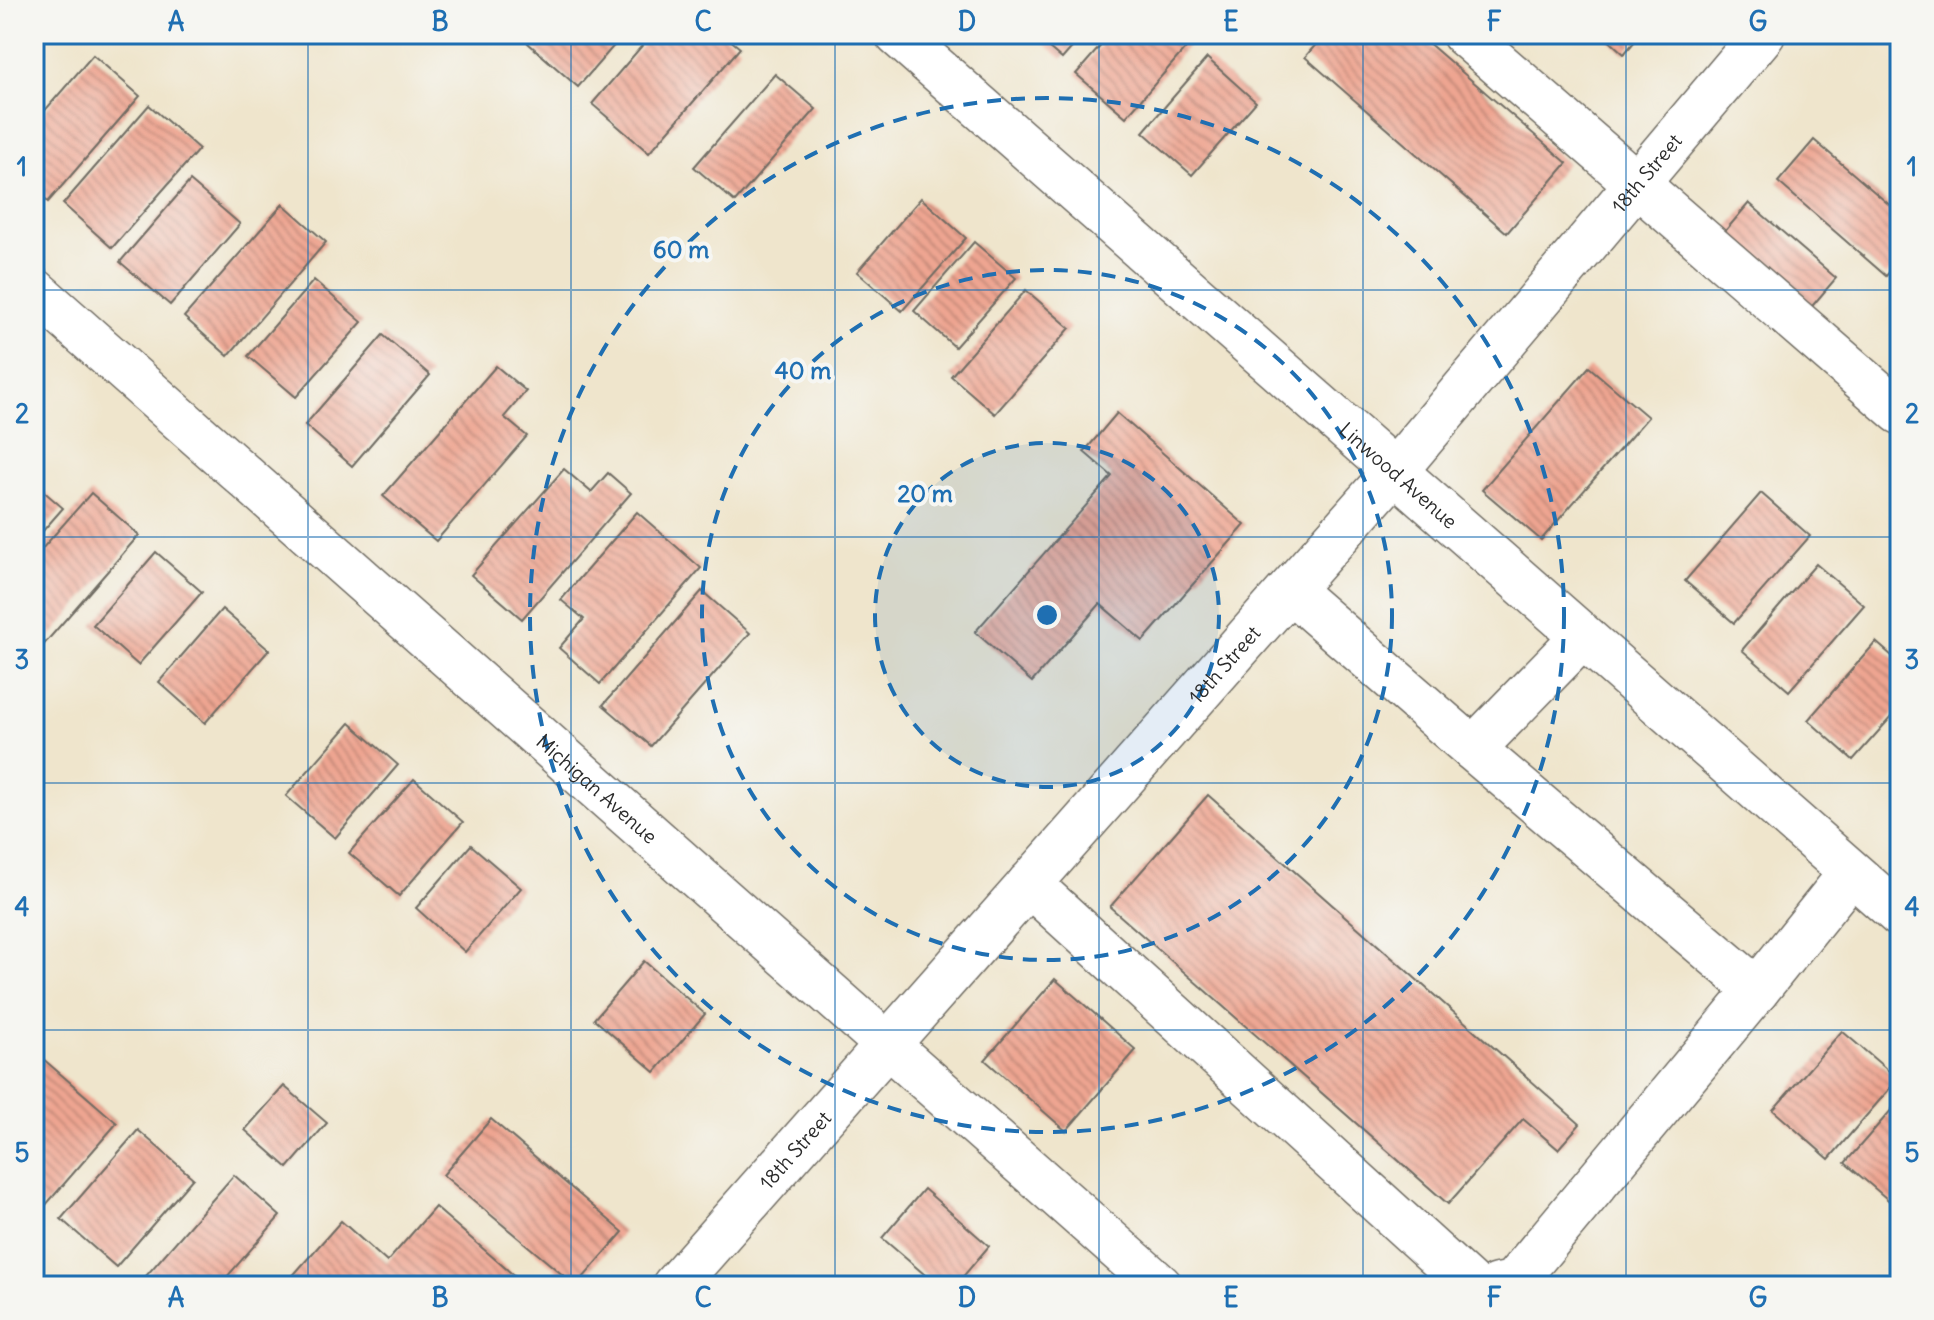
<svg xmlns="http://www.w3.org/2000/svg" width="1934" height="1320" font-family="Delius,sans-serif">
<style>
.building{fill:url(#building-back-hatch)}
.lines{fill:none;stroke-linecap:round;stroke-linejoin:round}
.minor-casing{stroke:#706c63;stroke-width:47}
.minor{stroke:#fff;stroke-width:44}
.grid{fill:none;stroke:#1f6fb2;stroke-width:2;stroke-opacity:0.55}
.ring{fill:none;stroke:#1f6fb2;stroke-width:4;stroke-dasharray:14 10}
.labels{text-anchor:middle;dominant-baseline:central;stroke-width:8;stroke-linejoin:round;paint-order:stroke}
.street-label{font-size:20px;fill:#2b2b2b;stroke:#f6f6f2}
.centre{fill:#1f6fb2;stroke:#f6f6f2;stroke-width:4}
.ring-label{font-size:24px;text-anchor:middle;font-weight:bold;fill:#1f6fb2;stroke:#f6f6f2;stroke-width:8;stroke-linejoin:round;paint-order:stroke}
.neatline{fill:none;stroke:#1f6fb2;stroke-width:3}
.grid-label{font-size:26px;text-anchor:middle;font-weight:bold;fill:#1f6fb2}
</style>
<defs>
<pattern id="building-back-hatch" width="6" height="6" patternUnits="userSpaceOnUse" patternTransform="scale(2)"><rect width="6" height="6" fill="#eea591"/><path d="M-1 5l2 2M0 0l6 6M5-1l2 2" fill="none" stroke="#c18777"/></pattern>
</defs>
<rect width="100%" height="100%" fill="#f6f6f2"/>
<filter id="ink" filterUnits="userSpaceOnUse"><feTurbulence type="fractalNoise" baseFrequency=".0125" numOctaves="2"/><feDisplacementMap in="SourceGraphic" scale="16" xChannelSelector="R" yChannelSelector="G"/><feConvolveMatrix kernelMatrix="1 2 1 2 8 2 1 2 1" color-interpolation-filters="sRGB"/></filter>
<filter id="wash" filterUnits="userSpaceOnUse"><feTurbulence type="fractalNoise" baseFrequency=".006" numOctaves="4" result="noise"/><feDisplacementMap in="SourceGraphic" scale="32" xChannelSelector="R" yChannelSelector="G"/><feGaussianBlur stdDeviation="1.8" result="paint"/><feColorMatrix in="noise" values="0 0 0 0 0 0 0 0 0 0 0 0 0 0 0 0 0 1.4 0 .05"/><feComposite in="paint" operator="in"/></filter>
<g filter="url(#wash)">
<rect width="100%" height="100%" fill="#efe5cc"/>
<g id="blocks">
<!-- building -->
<g class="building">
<path d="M535 34H624L578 87 528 43Z"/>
<path d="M652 34H723L740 48 649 153 592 104Z"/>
<path d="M1033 34H1084L1062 59Z"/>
<path d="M1111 34H1198L1126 117 1076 74Z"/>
<path d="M1325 34H1418L1567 163 1507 233 1305 57Z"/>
<path d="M1602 34H1641L1624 54Z"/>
<path d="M93 55 140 96 48 202 34 190V123Z"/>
<path d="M1207 58 1256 102 1192 175 1143 132Z"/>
<path d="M775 74 816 109 735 202 694 167Z"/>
<path d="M149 105 199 149 112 248 63 204Z"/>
<path d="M1814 140 1900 214V260L1886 276 1778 182Z"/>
<path d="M190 181 240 224 170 305 120 262Z"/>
<path d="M921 198 966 238 902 311 857 272Z"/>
<path d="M1749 203 1836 278 1802 318 1715 243Z"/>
<path d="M283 204 326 242 228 356 184 317Z"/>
<path d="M974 242 1016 278 955 347 914 311Z"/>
<path d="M314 280 362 322 296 397 248 356Z"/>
<path d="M1026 290 1070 328 995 414 951 376Z"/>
<path d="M383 335 430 375 352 466 305 425Z"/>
<path d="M496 366 526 391 504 417 527 436 436 541 383 496Z"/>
<path d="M1589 367 1648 417 1541 540 1482 490Z"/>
<path d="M1117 413 1245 525 1143 641 1100 604 1032 682 975 632 1112 476 1084 452Z"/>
<path d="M564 469 591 492 608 473 631 493 522 619 471 575Z"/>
<path d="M34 483 63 508 34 541Z"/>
<path d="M91 493 139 535 39 650 34 646V558Z"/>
<path d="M1761 493 1810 536 1734 623 1685 581Z"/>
<path d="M637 512 701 568 600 684 559 648 584 619 561 600Z"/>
<path d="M156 552 202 592 138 665 93 625Z"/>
<path d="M1816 564 1864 605 1789 691 1742 650Z"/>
<path d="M702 591 750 633 651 746 603 705Z"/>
<path d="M222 609 269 650 205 723 159 682Z"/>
<path d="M1876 642 1900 663V707L1853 760 1808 720Z"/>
<path d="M350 723 398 765 335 838 286 796Z"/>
<path d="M414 779 463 822 399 896 349 853Z"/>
<path d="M1208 795 1580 1124 1558 1149 1523 1119 1448 1204 1110 907Z"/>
<path d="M471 845 521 888 465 952 416 908Z"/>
<path d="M644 961 705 1014 655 1072 594 1019Z"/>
<path d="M1055 979 1136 1050 1066 1131 985 1060Z"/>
<path d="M1842 1031 1898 1079 1829 1159 1773 1110Z"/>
<path d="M34 1051 117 1123 44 1207 34 1198Z"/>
<path d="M284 1086 327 1123 288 1168 245 1130Z"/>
<path d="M1900 1100V1210L1845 1163Z"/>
<path d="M491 1119 623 1232 576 1286 443 1175Z"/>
<path d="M138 1130 193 1178 116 1267 61 1219Z"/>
<path d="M234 1175 280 1216 219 1286H141L139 1284Z"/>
<path d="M924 1189 989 1246 955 1286H938L882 1238Z"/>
<path d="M435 1207 526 1286H296L289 1280 341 1221 387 1262Z"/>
</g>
</g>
</g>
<g filter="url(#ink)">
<use href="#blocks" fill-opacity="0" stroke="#706c63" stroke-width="2"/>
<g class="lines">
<!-- minor casing -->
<g class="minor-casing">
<g id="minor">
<path id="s1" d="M897 34 1900 915"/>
<path d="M1464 34 1900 412"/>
<path id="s2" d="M34 290 1160 1286"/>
<path d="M1290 590 1473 749 1582 637"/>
<path d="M1473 749 1757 990 1851 873"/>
<path d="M1029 884 1471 1286"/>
<path id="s3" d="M674 1286 1394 472 1763 34"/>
<path d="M1497 1286 1513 1283 1757 990"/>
</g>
</g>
<!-- minor -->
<use href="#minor" class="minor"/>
</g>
</g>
<!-- grid -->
<path class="grid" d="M308 34V1286M571 34V1286M835 34V1286M1099 34V1286M1363 34V1286M1626 34V1286M34 290H1900M34 537H1900M34 783H1900M34 1030H1900"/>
<!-- distance rings -->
<circle cx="1047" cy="615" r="172" fill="#1f6fb2" fill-opacity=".12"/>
<g class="ring">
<circle cx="1047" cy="615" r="172"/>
<circle cx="1047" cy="615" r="345"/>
<circle cx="1047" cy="615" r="517"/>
</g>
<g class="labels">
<!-- street labels -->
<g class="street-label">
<text stroke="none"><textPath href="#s3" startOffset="1478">18th Street</textPath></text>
<text stroke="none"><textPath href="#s1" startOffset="668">Linwood Avenue</textPath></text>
<text stroke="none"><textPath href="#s3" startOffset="830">18th Street</textPath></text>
<text stroke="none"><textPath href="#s2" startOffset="752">Michigan Avenue</textPath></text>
<text stroke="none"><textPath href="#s3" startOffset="182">18th Street</textPath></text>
</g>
</g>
<circle cx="1047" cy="615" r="12" class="centre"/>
<g class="ring-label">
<text x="681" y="258">60 m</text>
<text x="803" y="379">40 m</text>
<text x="925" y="502">20 m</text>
</g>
<!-- margin -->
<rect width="1934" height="1320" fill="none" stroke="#f6f6f2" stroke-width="88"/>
<rect x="44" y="44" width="1846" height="1232" class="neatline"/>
<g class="grid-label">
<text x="176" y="31">A</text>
<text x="440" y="31">B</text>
<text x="703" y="31">C</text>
<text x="967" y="31">D</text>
<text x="1231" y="31">E</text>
<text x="1494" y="31">F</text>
<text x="1758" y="31">G</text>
<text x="22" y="176">1</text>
<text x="1912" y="176">1</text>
<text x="22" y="423">2</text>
<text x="1912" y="423">2</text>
<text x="22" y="669">3</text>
<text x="1912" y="669">3</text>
<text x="22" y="916">4</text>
<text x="1912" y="916">4</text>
<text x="22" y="1162">5</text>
<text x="1912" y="1162">5</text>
<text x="176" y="1307">A</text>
<text x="440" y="1307">B</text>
<text x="703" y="1307">C</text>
<text x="967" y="1307">D</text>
<text x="1231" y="1307">E</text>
<text x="1494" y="1307">F</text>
<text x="1758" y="1307">G</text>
</g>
</svg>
